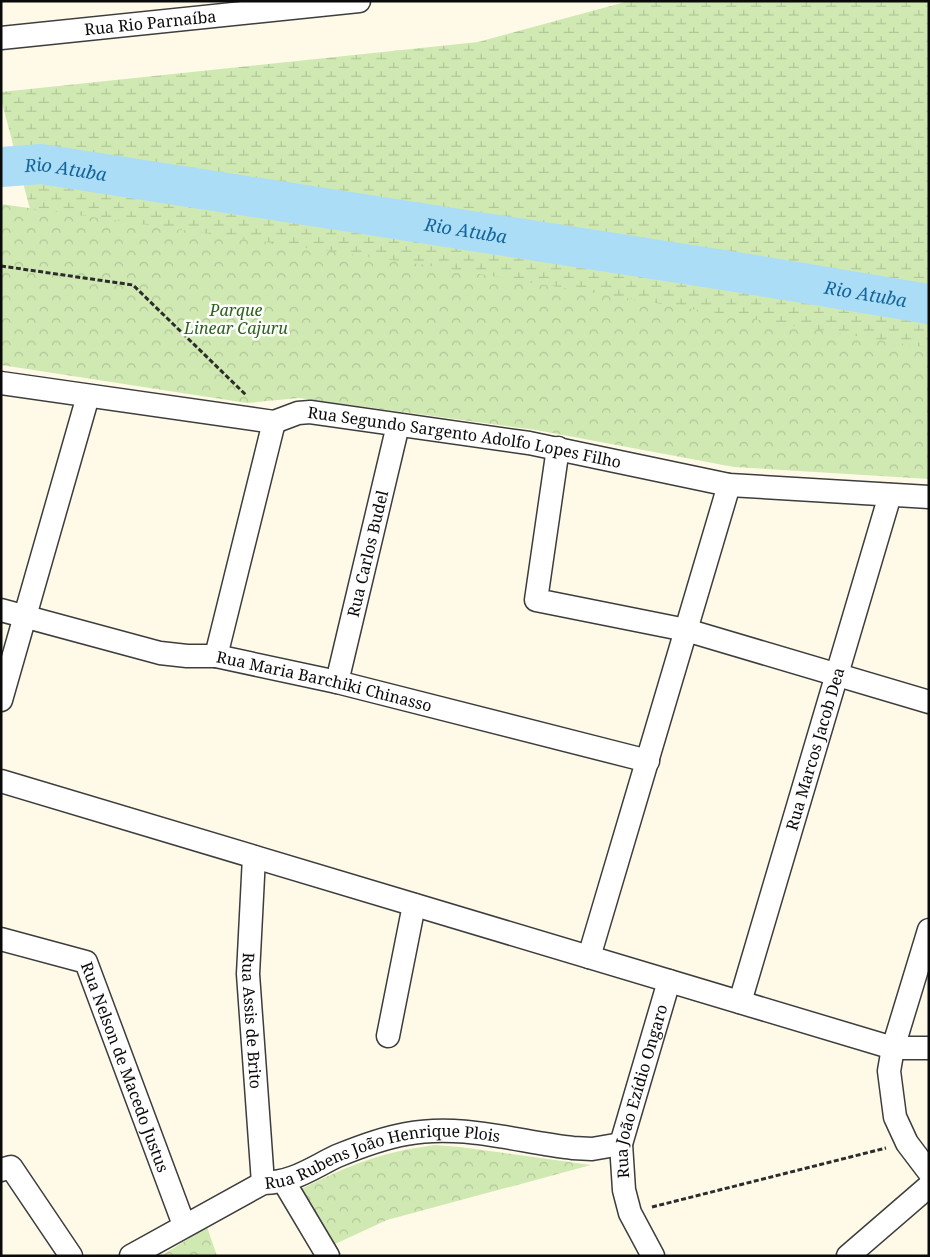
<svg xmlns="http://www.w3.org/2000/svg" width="930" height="1257" font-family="'Noto Serif',serif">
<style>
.wetland{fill:url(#wetland-marsh)}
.park{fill:url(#park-crowns)}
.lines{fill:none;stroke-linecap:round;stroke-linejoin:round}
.river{stroke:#acddf7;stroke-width:40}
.minor-casing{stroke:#3d3d3d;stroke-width:25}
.path{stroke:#2c2c2c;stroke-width:3;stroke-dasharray:5 2.5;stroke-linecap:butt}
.minor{stroke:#fff;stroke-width:22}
.labels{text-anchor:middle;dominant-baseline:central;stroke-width:5;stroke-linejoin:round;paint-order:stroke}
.street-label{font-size:16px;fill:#0a0a0a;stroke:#fff}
.park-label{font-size:16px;font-style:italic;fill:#2c611b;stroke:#fff}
.water-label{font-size:18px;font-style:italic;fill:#14649c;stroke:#fff}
</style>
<defs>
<pattern id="wetland-marsh" width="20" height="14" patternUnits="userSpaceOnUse" patternTransform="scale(1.25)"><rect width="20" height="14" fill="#d0e9b2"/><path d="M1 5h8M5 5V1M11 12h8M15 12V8" fill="none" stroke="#b1c698"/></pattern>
<pattern id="park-crowns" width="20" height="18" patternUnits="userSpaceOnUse" patternTransform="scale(1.25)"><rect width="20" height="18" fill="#d0e9b2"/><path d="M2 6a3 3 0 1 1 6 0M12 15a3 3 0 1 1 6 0" fill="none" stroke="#b1c698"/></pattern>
</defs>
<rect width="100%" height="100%" fill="#fffae8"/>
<!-- wetland -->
<path class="wetland" d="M629 1H929V366L31 213 1 99V92L478 42Z"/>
<!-- park -->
<g class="park">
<path d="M1 204 419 264 929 348V479L734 467 536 430 299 398 247 403 1 365Z"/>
<path d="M435 1145 460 1147 591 1165 387 1220 335 1244 301 1189C350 1165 380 1152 435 1145Z"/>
<path d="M207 1227 217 1256H161Z"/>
</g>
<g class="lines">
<!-- river -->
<path class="river" id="s1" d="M1 167 41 164 736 272 929 304"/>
<!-- minor casing -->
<g class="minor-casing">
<g id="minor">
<path id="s2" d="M1 38 359 1"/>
<path id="s3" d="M1 383 274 422 298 413 310 412 529 443 729 485 929 497"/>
<path d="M558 448 536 600 686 630 929 702"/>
<path id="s4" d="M1 610 160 653 187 656H216L337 682 648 761"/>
<path d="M216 656 274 422"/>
<path id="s5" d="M337 682 398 425"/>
<path d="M1 700 88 396"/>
<path d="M1 781 893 1048H929"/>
<path id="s6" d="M254 857 248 974 263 1183"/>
<path d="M929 930 893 1048 889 1071 895 1117 907 1143 929 1172"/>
<path id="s7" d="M1 939 86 962 184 1225"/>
<path d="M589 957 729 485"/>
<path id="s8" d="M740 1002 890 495"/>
<path d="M388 1036 414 905"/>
<path d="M1 1170 11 1167 71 1256"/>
<path d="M284 1182 328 1256"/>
<path id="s9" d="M131 1256 263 1183C294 1182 310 1169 337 1156 359 1147 383 1138 406 1134 462 1123 518 1142 573 1148L592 1149 621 1144"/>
<path id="s10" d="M653 1256 630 1213 624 1190 621 1144 669 981"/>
<path d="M848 1256 929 1186"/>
</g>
</g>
<!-- path -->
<g class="path">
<path d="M1 266 133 285 247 396"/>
<path d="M652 1207 886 1148"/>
</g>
<!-- minor -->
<use href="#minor" class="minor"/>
</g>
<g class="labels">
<!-- street labels -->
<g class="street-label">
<text stroke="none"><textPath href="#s2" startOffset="150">Rua Rio Parnaíba</textPath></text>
<text stroke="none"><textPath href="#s3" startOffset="470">Rua Segundo Sargento Adolfo Lopes Filho</textPath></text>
<text stroke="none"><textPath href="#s5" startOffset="132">Rua Carlos Budel</textPath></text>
<text stroke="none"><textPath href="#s4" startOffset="332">Rua Maria Barchiki Chinasso</textPath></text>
<text stroke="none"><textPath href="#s8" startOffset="264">Rua Marcos Jacob Dea</textPath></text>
<text stroke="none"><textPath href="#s6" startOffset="164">Rua Assis de Brito</textPath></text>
<text stroke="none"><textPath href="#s7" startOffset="200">Rua Nelson de Macedo Justus</textPath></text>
<text stroke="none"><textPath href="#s10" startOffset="174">Rua João Ezídio Ongaro</textPath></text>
<text stroke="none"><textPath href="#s9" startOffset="275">Rua Rubens João Henrique Plois</textPath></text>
</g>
<!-- park labels -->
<g class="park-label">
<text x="236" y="310">Parque<tspan x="236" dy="18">Linear Cajuru</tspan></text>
</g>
<!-- water labels -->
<g class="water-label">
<text stroke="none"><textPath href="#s1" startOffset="65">Rio Atuba</textPath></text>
<text stroke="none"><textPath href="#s1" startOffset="470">Rio Atuba</textPath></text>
<text stroke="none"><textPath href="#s1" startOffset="875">Rio Atuba</textPath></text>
</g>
</g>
<!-- border -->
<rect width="930" height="1257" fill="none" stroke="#0a0a0a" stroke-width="5"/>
</svg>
